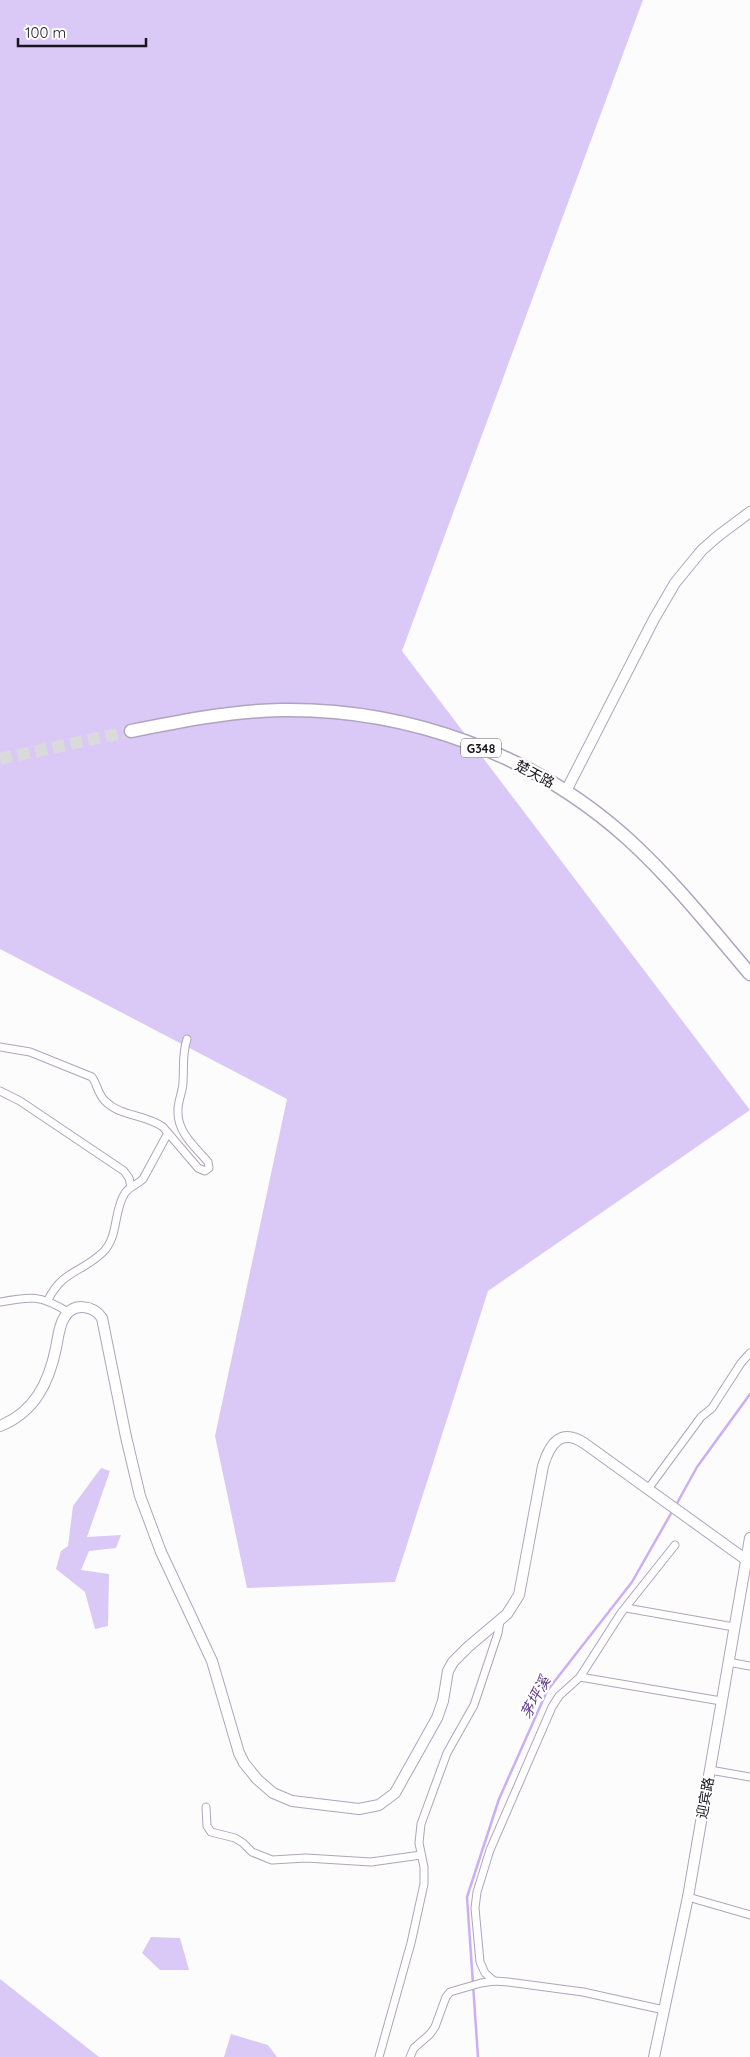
<svg xmlns="http://www.w3.org/2000/svg" width="750" height="2057" font-family="Quicksand,'Noto Sans SC',sans-serif">
<style>
.green{fill:#dac9f7}
.lines{fill:none;stroke-linecap:round;stroke-linejoin:round}
.stream{stroke:#caaff4;stroke-width:2.5}
.highway-tunnel{stroke:#dad9db;stroke-width:12;stroke-dasharray:12 6;stroke-linecap:butt}
.street-casing{stroke:#aea4be;stroke-width:9}
.secondary-casing{stroke:#aea4be;stroke-width:12}
.highway-casing{stroke:#aea4be;stroke-width:15}
.street{stroke:#fff;stroke-width:7}
.secondary{stroke:#fff;stroke-width:10}
.highway{stroke:#fff;stroke-width:12}
.labels{text-anchor:middle;dominant-baseline:central;stroke-width:4.5;stroke-linejoin:round;paint-order:stroke}
.shield{fill:#fff;stroke:#5e5b62;stroke-width:1}
.shield-label{font-size:12px;font-weight:bold;fill:#19151f}
.street-label{font-size:14px;fill:#19151f;stroke:#fff}
.water-label{font-size:15px;font-style:italic;fill:#633f8f;stroke:#fff}
</style>
<rect width="100%" height="100%" fill="#fcfcfc"/>
<!-- green -->
<g class="green">
<path d="M0 0H643L402 651 750 1110 488 1291 395 1582 247 1588 215 1436 287 1099 0 949Z"/>
<path d="M101 1468 110 1471 87 1537 121 1535 116 1548 89 1551 81 1570 109 1574 108 1626 95 1629 85 1592 56 1569 61 1551 68 1546 73 1506Z"/>
<path d="M151 1937 180 1938 189 1970H160L142 1953Z"/>
<path d="M0 1979 99 2057H0Z"/>
<path d="M231 2034 268 2045 277 2057H224Z"/>
</g>
<g class="lines">
<!-- stream -->
<g class="stream">
<path d="M676 1505 697 1467 750 1394"/>
<path d="M478 2057 467 1897 499 1799 547 1691 632 1582 673 1510"/>
</g>
<!-- highway-tunnel -->
<path class="highway-tunnel" d="M0 759 131 731"/>
<!-- street casing -->
<g class="street-casing">
<g id="street">
<path d="M0 1047 30 1052 92 1077C97 1084 98 1094 105 1101 121 1117 145 1114 163 1127L198 1168 205 1171 209 1168 208 1162C196 1148 178 1133 178 1113 177 1102 183 1092 183 1082 184 1067 182 1054 187 1039"/>
<path d="M0 1091 20 1101 124 1171 129 1178 131 1187"/>
<path d="M48 1300C63 1270 81 1273 102 1253 119 1238 113 1211 125 1193 130 1186 137 1185 143 1179L168 1133"/>
<path d="M0 1302C31 1296 41 1295 68 1312"/>
<path d="M648 1489 701 1417 712 1408 741 1363 750 1353"/>
<path d="M626 1608 734 1627"/>
<path d="M728 1662 750 1666"/>
<path d="M580 1677 721 1701"/>
<path d="M710 1770 750 1777"/>
<path d="M206 1807 207 1826 211 1832 235 1838 243 1843 252 1852 272 1860 306 1858 371 1862 421 1855"/>
<path d="M688 1897 750 1915"/>
<path d="M494 1981 485 1973 480 1962 475 1908 477 1892 490 1850 552 1707 559 1696 580 1677 621 1613 675 1545"/>
<path d="M379 2057 411 1943 424 1884V1867L419 1843 421 1824 447 1753 474 1705 498 1633 500 1621"/>
<path d="M410 2057 414 2048 430 2034 435 2027 446 1997 450 1992 481 1983 494 1981 508 1982 583 1992 664 2010"/>
</g>
</g>
<!-- secondary casing -->
<g class="secondary-casing">
<g id="secondary">
<path d="M566 791 654 619 675 583 702 550 718 536 750 512"/>
<path d="M0 1426C35 1412 49 1382 56 1348 58 1338 59 1326 64 1318 73 1302 93 1305 102 1318L126 1437 140 1496 161 1552 212 1661 239 1753 244 1763 257 1779 273 1793 292 1801 359 1809 379 1805 395 1793 437 1718 443 1701 448 1671 453 1662 468 1647 507 1614 519 1595 543 1466C550 1443 561 1428 584 1443L745 1559"/>
<path d="M654 2057 688 1897 750 1538"/>
</g>
</g>
<!-- highway casing -->
<g class="highway-casing">
<path id="highway" d="M131 731C181 721 231 711 281 710 408 708 534 754 628 839 673 880 711 928 750 974"/>
</g>
<!-- street -->
<use href="#street" class="street"/>
<!-- secondary -->
<use href="#secondary" class="secondary"/>
<!-- highway -->
<use href="#highway" class="highway"/>
</g>
<g class="labels">
<!-- shield labels -->
<rect class="shield" x="461" y="738.5" width="40" height="19" rx="4"/>
<g class="shield-label">
<text x="481" y="748">G348</text>
</g>
<!-- street labels -->
<g class="street-label">
<text transform="translate(535 774) rotate(28)">楚天路</text>
<text transform="translate(705 1798) rotate(-80)">迎宾路</text>
</g>
<!-- water labels -->
<g class="water-label">
<text transform="translate(535 1697) rotate(-62)">茅坪溪</text>
</g>
</g>
<!-- scale -->
<path d="M18 38v8h128v-8" fill="none" stroke="#19151f" stroke-width="2.5"/>
<text x="25" y="38" font-size="15" fill="#19151f" stroke="#ffffff" stroke-width="4" paint-order="stroke">100 m</text>
</svg>
